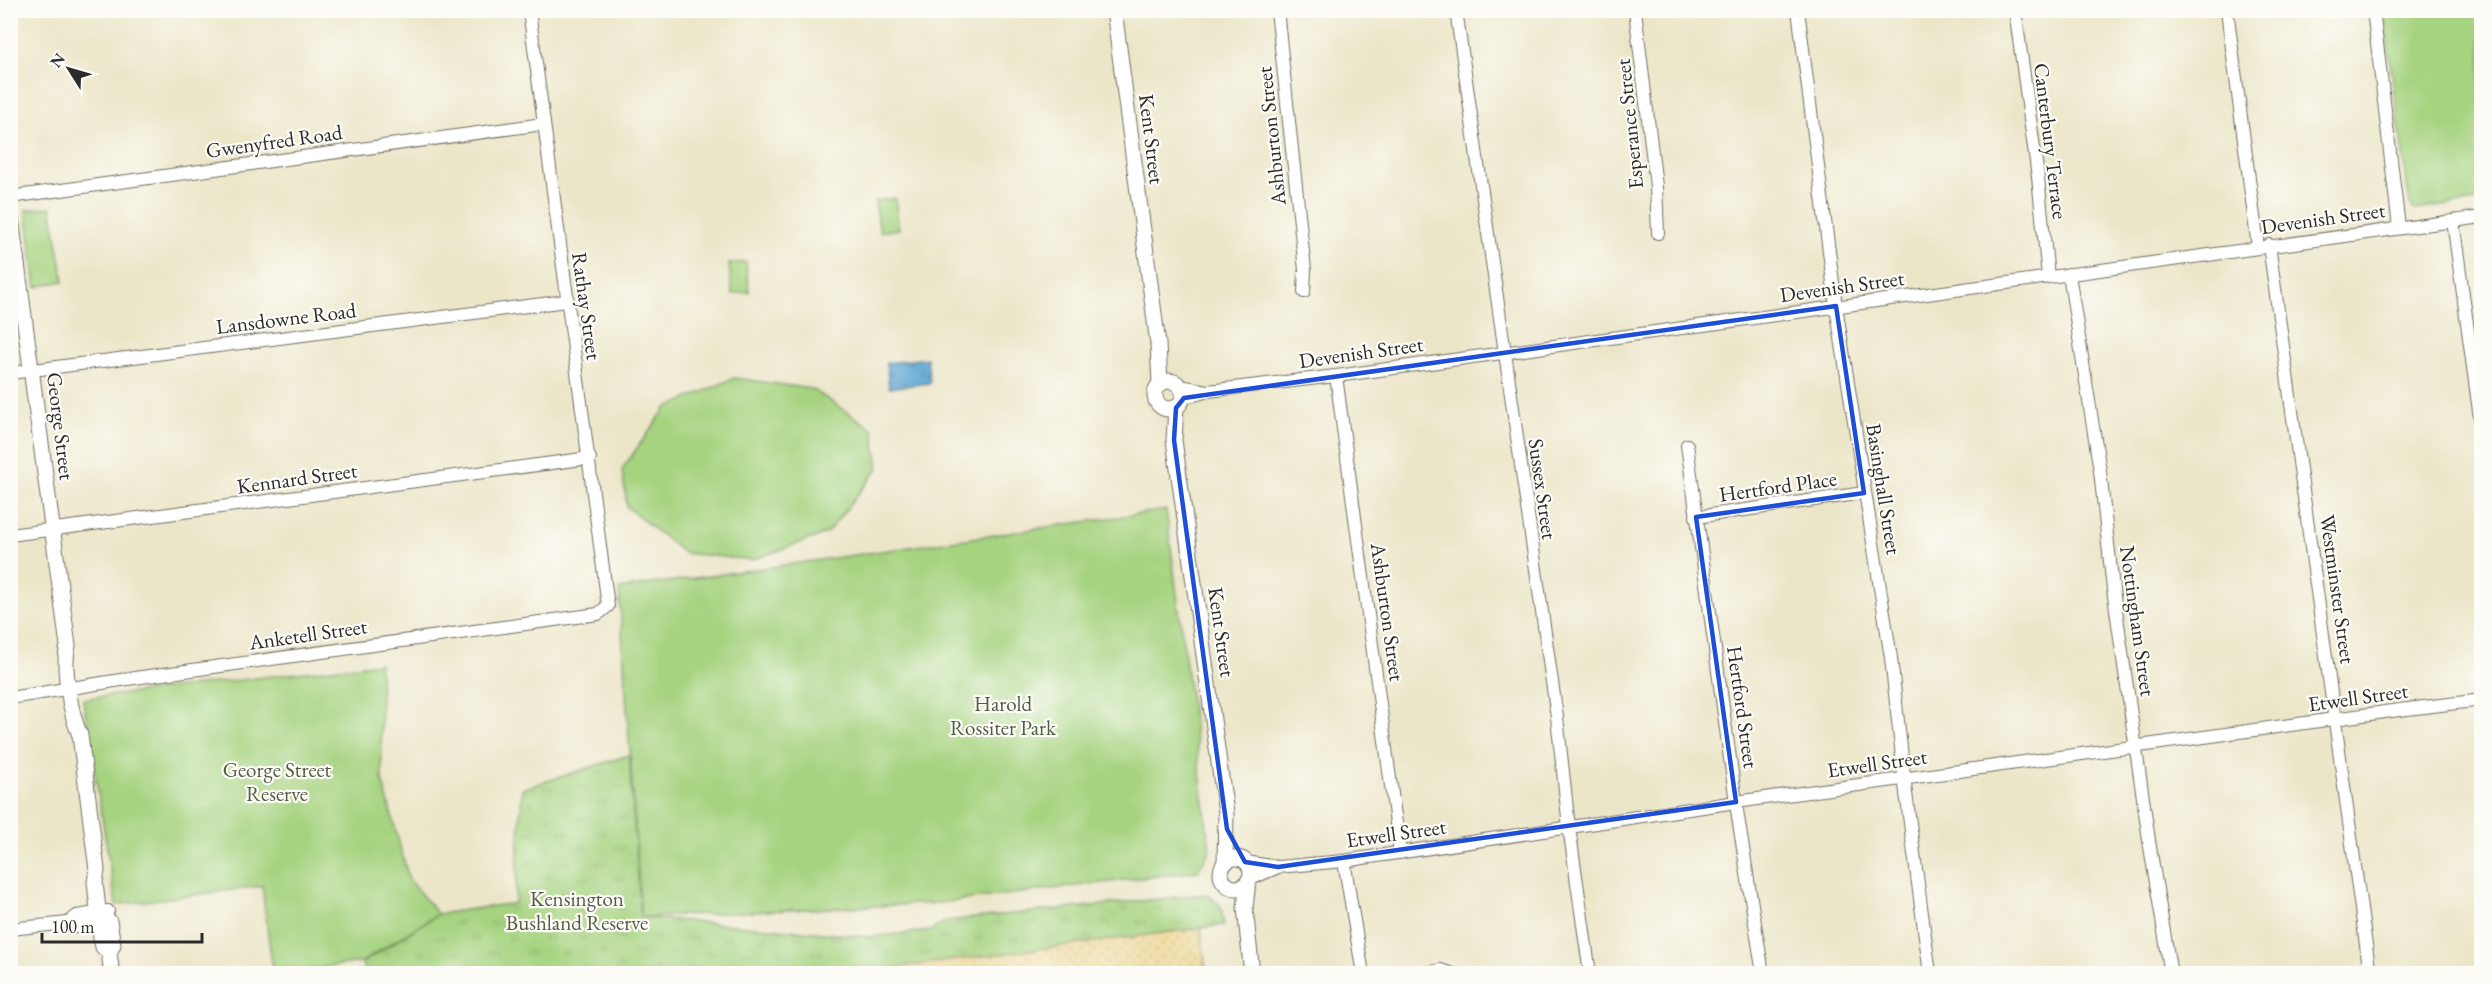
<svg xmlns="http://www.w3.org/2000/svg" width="2492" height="984" font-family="'EB Garamond',serif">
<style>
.grass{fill:url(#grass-tufts);stroke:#687f56;stroke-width:1.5}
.sand{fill:url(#sand-dots);stroke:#8c8264;stroke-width:1.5}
.park{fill:#a6d380;stroke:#687f56;stroke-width:1.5}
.water{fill:url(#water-ripples);stroke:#42667e;stroke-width:1.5}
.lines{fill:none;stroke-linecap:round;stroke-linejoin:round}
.minor-casing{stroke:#6f6c62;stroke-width:14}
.major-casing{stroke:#6f6c62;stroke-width:17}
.minor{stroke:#fff;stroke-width:12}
.major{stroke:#fff;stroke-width:15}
.marked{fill:none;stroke:#1d4ed8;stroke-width:4.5;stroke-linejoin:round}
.labels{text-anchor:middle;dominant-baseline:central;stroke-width:4.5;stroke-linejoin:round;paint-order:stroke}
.street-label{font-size:21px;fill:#2b2b2b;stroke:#fdfcf7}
.park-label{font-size:21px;fill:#505d44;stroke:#fdfcf7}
</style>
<defs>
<pattern id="grass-tufts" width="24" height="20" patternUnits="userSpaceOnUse" patternTransform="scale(1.5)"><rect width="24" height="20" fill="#a6d380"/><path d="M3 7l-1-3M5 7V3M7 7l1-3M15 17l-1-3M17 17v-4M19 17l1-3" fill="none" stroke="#8fb56f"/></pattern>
<pattern id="sand-dots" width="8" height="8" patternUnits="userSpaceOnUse" patternTransform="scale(1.5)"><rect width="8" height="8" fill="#eeda9e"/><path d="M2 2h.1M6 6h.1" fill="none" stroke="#cb8" stroke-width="1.8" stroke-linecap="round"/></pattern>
<pattern id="water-ripples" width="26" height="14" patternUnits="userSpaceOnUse" patternTransform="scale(1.5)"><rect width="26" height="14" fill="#59a2d0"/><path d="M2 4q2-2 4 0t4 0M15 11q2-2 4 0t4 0" fill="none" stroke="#4a84a9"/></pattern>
</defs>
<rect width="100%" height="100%" fill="#fdfcf7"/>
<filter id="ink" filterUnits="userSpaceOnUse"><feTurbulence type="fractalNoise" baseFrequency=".0167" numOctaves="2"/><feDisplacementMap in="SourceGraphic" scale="12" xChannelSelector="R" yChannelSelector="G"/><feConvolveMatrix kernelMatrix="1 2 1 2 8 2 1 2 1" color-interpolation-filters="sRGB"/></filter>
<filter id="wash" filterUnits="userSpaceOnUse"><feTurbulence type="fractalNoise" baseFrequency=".008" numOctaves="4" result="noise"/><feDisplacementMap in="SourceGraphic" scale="24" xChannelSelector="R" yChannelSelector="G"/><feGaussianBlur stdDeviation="1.35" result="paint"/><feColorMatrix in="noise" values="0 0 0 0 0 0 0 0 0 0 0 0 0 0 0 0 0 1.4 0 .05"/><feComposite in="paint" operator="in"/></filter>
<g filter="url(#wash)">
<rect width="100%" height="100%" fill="#ece6c9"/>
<!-- grass -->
<path class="grass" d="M629 755 641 917 869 937 930 931 946 921 1207 894 1221 906 1224 925 855 974H364L362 963 438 914 515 903 522 789Z"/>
<!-- sand -->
<path class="sand" d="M1201 928 1206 973H855Z"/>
<!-- park -->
<g class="park">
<path d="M2383 11H2481V200L2415 210 2410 205Z"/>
<path d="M895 198 899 229 880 232 875 201Z"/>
<path d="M51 207 64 281 36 287 26 210Z"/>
<path d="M746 262 749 292 732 294 729 264Z"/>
<path d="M734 378 812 389 873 429 879 468 827 533 752 560 684 553 627 507 622 469 666 408Z"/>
<path d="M1166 510 1210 850 1198 871 939 903 641 917 619 589Z"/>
<path d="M380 663 382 779 409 880 438 914 362 962 273 974 262 886 116 905 83 699Z"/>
</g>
<!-- water -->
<path class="water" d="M927 358 930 383 889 388 886 363Z"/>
</g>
<g filter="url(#ink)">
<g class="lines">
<!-- minor casing -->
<g class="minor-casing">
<g id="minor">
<path d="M1277 10 1305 270 1304 292"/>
<path d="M1456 10 1557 717 1569 827 1590 974"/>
<path d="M1635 10 1656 186 1658 233"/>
<path d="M1798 10 1836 306 1891 658 1906 793 1930 974"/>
<path d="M2015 10 2038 177 2048 277"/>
<path d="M2227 10 2258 247"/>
<path d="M2373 10 2399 227"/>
<path d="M10 197 543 124"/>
<path d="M2453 221 2482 433"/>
<path d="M2269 245 2370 974"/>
<path d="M2069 274 2100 471 2113 589 2150 847 2171 974"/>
<path d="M10 373 566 301"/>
<path d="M1336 376 1400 853"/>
<path d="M1180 386 1207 391"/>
<path d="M1184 398 1208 391 1344 375 2482 217"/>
<path d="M1687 445 1738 817 1763 974"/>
<path d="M1696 517 1864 493"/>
<path d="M10 535 590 458"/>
<path d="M10 698 127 679 598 614 608 606 529 10"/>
<path d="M1344 861 1363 974"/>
<path d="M1245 862 1278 867 1344 861 1736 802 2399 710 2482 700"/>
<path d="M1248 880 1278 867"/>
<path d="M68 923 77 916 108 911"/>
<path d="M10 929 68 923 77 927 109 924"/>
<path d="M1420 974 1440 970 1453 974"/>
</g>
</g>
<!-- major casing -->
<g class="major-casing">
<g id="major">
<path d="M1114 10 1158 344 1160 384"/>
<path d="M10 211 68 646C62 667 71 716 80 735L97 870 95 882 101 938 103 947 109 953"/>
<circle cx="1169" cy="395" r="14"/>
<path d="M1176 408 1174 440 1226 813 1225 863"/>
<circle cx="1236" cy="873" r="15"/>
<path d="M1248 881 1245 908 1252 974"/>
<path d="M109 921 113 945 109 953 112 974"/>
</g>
</g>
<!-- minor -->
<use href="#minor" class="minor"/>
<!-- major -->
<use href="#major" class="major"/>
</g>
</g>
<!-- marked area -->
<path class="marked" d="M1836 306 1864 493 1696 517 1736 802 1278 867 1245 862 1227 829 1174 440 1176 408 1184 398Z"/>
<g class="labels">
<!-- street labels -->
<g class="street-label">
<text transform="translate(1629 124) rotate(-96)">Esperance Street</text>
<text transform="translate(1271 136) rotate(-96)">Ashburton Street</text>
<text transform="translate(1152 139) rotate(83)">Kent Street</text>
<text transform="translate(274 141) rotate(-8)">Gwenyfred Road</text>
<text transform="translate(2051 141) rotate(83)">Canterbury Terrace</text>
<text transform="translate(2323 218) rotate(-8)">Devenish Street</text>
<text transform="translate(1842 286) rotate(-8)">Devenish Street</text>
<text transform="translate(587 306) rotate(82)">Rathay Street</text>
<text transform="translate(286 318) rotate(-7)">Lansdowne Road</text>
<text transform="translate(1361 352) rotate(-8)">Devenish Street</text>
<text transform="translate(61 426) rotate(83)">George Street</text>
<text transform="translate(297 478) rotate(-8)">Kennard Street</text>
<text transform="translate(1778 486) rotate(-8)">Hertford Place</text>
<text transform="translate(1543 489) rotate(82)">Sussex Street</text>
<text transform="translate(1884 489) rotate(81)">Basinghall Street</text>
<text transform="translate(2338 589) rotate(82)">Westminster Street</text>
<text transform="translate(1388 612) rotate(82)">Ashburton Street</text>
<text transform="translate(2138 621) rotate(82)">Nottingham Street</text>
<text transform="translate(1222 632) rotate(82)">Kent Street</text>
<text transform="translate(308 634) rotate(-8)">Anketell Street</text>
<text transform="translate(2358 697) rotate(-8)">Etwell Street</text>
<text transform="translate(1743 707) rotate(82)">Hertford Street</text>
<text transform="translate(1877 763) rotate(-8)">Etwell Street</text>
<text transform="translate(1396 833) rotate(-8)">Etwell Street</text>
</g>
<!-- park labels -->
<g class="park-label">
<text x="1003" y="703">Harold<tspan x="1003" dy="24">Rossiter Park</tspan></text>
<text x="277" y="769">George Street<tspan x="277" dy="24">Reserve</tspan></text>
<text x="577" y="898">Kensington<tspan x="577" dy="24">Bushland Reserve</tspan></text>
</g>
</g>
<!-- margin -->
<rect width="2492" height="984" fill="none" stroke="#fdfcf7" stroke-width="36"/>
<!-- north arrow -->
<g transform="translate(69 69) rotate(307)" stroke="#fdfcf7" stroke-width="4.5" paint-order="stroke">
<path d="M0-4.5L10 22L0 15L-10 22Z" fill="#2b2b2b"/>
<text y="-9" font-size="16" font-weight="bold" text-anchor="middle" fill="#2b2b2b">N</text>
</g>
<!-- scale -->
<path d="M42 933v9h160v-9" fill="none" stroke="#2b2b2b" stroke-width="3"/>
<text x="51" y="933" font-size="18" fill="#2b2b2b" stroke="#fdfcf7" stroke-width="4.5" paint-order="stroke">100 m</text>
</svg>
